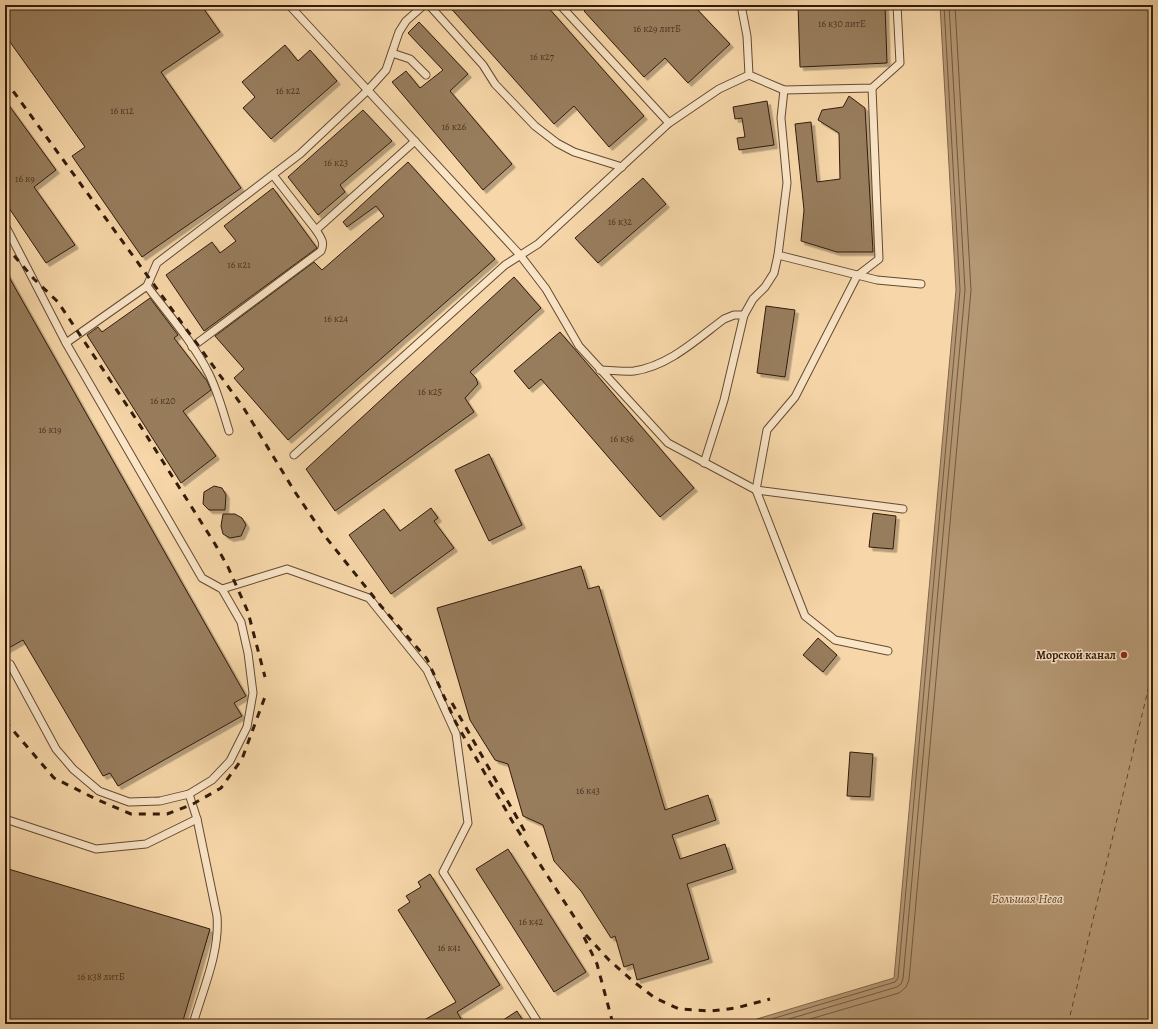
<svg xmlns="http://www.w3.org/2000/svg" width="1158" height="1029" font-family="Alegreya,serif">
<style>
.water{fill:#b49773;stroke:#806549}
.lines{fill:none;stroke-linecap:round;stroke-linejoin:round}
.shore{stroke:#73593f;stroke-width:1}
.ferry{stroke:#60462f;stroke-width:1;stroke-dasharray:5 4;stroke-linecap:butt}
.building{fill:#987d5d;stroke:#321b0b;filter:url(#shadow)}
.service-casing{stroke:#634a32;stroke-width:9}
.service{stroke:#fae5c7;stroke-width:7}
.rail{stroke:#321b0b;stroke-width:3;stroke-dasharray:7 7;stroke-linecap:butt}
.poi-dot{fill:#8f2418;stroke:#fae5c7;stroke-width:1.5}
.labels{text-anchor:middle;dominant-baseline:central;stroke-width:3;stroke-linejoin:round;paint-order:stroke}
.number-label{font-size:10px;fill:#4c3420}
.poi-label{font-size:12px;font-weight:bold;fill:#321b0b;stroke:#fae5c7;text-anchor:end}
.water-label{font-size:13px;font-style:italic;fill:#60462f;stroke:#fae5c7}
</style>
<defs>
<filter id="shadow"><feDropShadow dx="3.5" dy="3.5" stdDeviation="0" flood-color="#0004"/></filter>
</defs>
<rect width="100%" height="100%" fill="#f7d7a9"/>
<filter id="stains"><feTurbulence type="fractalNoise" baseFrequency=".005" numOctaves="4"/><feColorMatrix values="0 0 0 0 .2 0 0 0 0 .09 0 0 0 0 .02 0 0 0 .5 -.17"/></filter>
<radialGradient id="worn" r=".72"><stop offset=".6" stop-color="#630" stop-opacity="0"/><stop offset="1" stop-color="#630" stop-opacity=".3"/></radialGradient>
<!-- water -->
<path class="water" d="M940 5H1153V1024H740L894 978 956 290Z"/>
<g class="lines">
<!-- shore -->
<g class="shore">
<path d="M755 1024 895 982 898 978 960 290 944 5"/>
<path d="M772 1024 897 987 901 984 903 979 965 290 949 5"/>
<path d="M793 1024 899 993 906 987 909 980 971 290 955 5"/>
</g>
<!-- ferry -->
<path class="ferry" d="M1068 1024 1153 669"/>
</g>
<!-- building -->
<g class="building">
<path d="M5 5H201L220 32 161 72 241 188 142 257 72 156 85 147 5 35Z"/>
<path d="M448 5H546L644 116 609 147 574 106 554 124Z"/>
<path d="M590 5H693L730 44 688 83 665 58 644 77 584 11Z"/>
<path d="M798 5H885L887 63 800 67Z"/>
<path d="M419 22 468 74 450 91 512 164 483 190 392 82 406 71 420 88 443 70 408 33Z"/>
<path d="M285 45 298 61 310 50 337 81 271 139 243 108 255 97 242 82Z"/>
<path d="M849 96 865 108 873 252H837L801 241 804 210 795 124 811 122 817 182 840 179 839 133 818 120 822 110 843 107Z"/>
<path d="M5 100 56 170 34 187 75 245 46 263 5 202Z"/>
<path d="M767 101 774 145 739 150 737 138 745 137 742 118 735 119 733 107Z"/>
<path d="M363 110 392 141 340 185 345 192 318 215 288 177Z"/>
<path d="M408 162 495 259 288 440 234 378 244 369 215 336 314 262 322 270 384 216 376 206 347 227 343 222Z"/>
<path d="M643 178 666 204 598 263 575 238Z"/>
<path d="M273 188 317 248 204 331 166 275 212 242 220 253 236 241 224 226Z"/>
<path d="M5 270 246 696 234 703 242 716 118 786 110 773 103 776 23 640 5 650Z"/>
<path d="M514 277 541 308 470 372 476 378 478 384 465 398 474 412 335 511 306 469Z"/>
<path d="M150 298 178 335 174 338 207 381 211 390 183 411 216 456 181 483 87 335 98 327 102 332Z"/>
<path d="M766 306 795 310 785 377 757 373Z"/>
<path d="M560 332 694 488 660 517 541 379 529 389 514 371Z"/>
<path d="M489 454 522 525 489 541 455 470Z"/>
<path d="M214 486 222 488 226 495 225 510H209L203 504 204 492Z"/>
<path d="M431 508 438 518 434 521 454 548 391 594 349 535 384 509 400 531Z"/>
<path d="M873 513 896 516 893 549 869 547Z"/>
<path d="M223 514H235L242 518 246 525 241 536 230 538 223 534 221 526Z"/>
<path d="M581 566 588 589 599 586 665 810 708 795 716 820 672 835 680 859 725 844 733 869 687 884 709 959 637 980 633 964 624 967 615 936 611 938 581 891 554 861 543 825 523 816 508 764 495 760 470 720 437 608Z"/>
<path d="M818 638 837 655 823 672 803 655Z"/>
<path d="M850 752 873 754 870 797 847 796Z"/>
<path d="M508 849 586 972 554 992 476 869Z"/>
<path d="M5 868 210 929 182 1024H5Z"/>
<path d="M430 874 500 985 457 1012 464 1024H417L456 1002 398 910 410 902 406 896 421 887 418 882Z"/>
<path d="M517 1011 525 1024H497Z"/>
</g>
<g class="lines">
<!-- service casing -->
<g class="service-casing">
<g id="service">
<path d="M289 5 520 255 546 289 579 346 668 443 756 490 903 509"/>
<path d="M429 5 483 65 495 84 535 126 557 143 574 152 622 167"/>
<path d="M560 5 669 123"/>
<path d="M392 53 410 59 426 75"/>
<path d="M749 75 784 90 872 88 900 63 897 5"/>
<path d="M872 88 879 259 857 276 795 397 767 430 756 490 805 616 835 640 888 651"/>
<path d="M784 90 781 118 787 183 778 255 877 280 921 284"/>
<path d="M273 175 316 230 415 141"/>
<path d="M5 225 66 343 202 578 222 589 241 622 248 653 253 693 247 727 230 761 212 780 189 794 160 801 129 802 99 791 73 769 56 749 10 664 5 667"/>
<path d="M147 286C168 314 193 342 209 374 218 392 223 412 229 431"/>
<path d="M66 343 147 286 157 263 300 154 368 90 386 70 399 32 406 21 424 5"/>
<path d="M192 347 321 251C325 242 321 238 316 230"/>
<path d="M600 370C611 370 623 372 634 371 669 366 697 339 724 319L734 315H744"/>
<path d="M294 455 505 265 538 244 669 123 719 89 749 75 747 36 741 5"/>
<path d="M704 463 724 400 744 315 753 299 765 287 774 273 778 255"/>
<path d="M222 589 287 569 369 598 427 670 456 734 468 823 443 872 539 1024"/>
<path d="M5 819 96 849 146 844 197 819 189 794"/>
<path d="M193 1024C203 989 220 952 217 916L197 819"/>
</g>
</g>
<!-- service -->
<use href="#service" class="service"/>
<!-- rail -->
<g class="rail">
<path d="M5 80 243 407 295 492 324 535 381 606 427 659 456 723 515 826 586 935 609 960 634 982 655 998 679 1009 711 1011 736 1008 770 999"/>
<path d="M5 245 34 279 58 302 136 419 215 544 228 567 248 612 265 677"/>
<path d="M452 703 528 837"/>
<path d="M5 721 54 778 98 800 131 814H167L193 804 221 788 242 759 266 694"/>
<path d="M584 937 597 964 613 1024"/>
</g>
</g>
<!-- markers -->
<circle class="poi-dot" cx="1124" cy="655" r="4"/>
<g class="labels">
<!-- number labels -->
<g class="number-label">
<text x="842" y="23">16 к30 литЕ</text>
<text x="657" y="28">16 к29 литБ</text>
<text x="542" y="56">16 к27</text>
<text x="288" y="90">16 к22</text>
<text x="122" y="110">16 к12</text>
<text x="454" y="126">16 к26</text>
<text x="336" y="162">16 к23</text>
<text x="25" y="178">16 к9</text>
<text x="620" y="221">16 к32</text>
<text x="239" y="264">16 к21</text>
<text x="336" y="318">16 к24</text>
<text x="430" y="391">16 к25</text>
<text x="163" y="400">16 к20</text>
<text x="50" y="429">16 к19</text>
<text x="622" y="438">16 к36</text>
<text x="588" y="790">16 к43</text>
<text x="531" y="921">16 к42</text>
<text x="449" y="947">16 к41</text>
<text x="101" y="976">16 к38 литБ</text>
</g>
<!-- poi labels -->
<g class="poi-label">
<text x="1116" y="655">Морской канал</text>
</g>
<!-- water labels -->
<g class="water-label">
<text x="1027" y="898">Большая Нева</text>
</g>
</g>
<!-- margin -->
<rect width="1158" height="1029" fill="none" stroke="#f7d7a9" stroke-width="20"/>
<rect x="6" y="6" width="1146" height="1017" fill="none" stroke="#321b0b" stroke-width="2"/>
<rect x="10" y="10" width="1138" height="1009" fill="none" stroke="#321b0b"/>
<rect width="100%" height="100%" filter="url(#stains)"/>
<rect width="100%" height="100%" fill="url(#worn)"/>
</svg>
